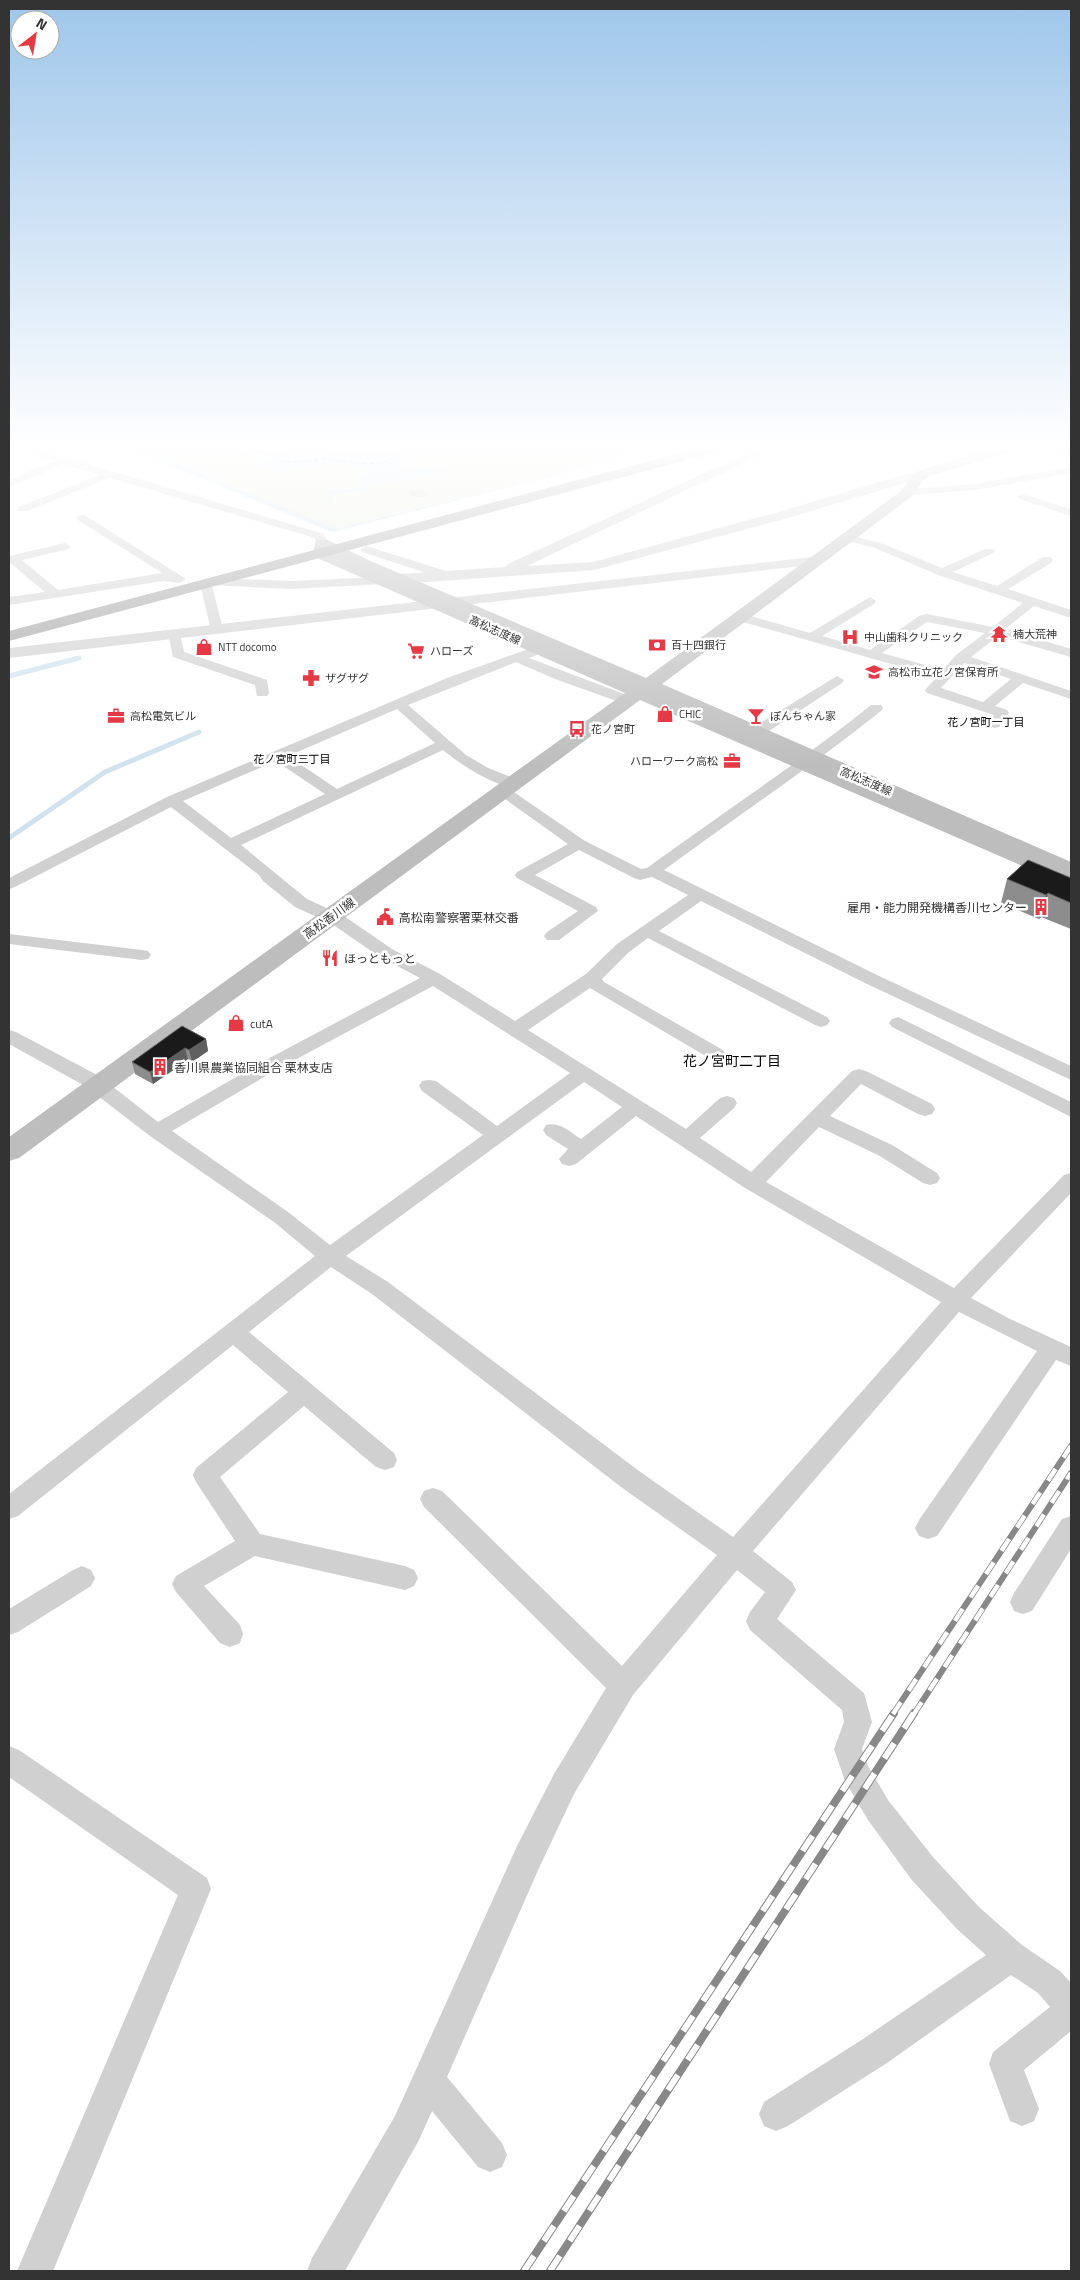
<svg xmlns="http://www.w3.org/2000/svg" width="1080" height="2280" font-family="'Titillium Web','Noto Sans JP',sans-serif">
<style>
.green{fill:#e6ecdf}
.water{fill:#cfe2ee}
.lines{fill:none;stroke-linecap:round;stroke-linejoin:round}
.stream-far1{stroke:#cfe2ee;stroke-width:4}
.stream{stroke:#cfe2ee;stroke-width:5}
.ferry{stroke:#3f7597;stroke-width:1;stroke-dasharray:4 3;stroke-linecap:butt}
.pedestrian{fill:#d0d0d0;fill-rule:evenodd}
.minor{fill:#d0d0d0;fill-rule:evenodd}
.tertiary{fill:#d0d0d0;fill-rule:evenodd}
.secondary{fill:#bdbdbd;fill-rule:evenodd}
.trunk{fill:#a2a2a2;fill-rule:evenodd}
.rail-far1-casing{stroke:#888;stroke-width:6}
.rail-casing{stroke:#888;stroke-width:8}
.rail-far1{stroke:#fff;stroke-width:4.5;stroke-dasharray:14;stroke-linecap:butt}
.rail{stroke:#fff;stroke-width:6;stroke-dasharray:18;stroke-linecap:butt}
.wall{fill:#8c8c8c}
.shaded-wall{fill:#5f5f5f}
.building{fill:#1a1a1a;stroke:#5f5f5f}
.labels{text-anchor:middle;dominant-baseline:central;stroke-width:5;stroke-linejoin:round;paint-order:stroke}
.far-street-label{font-size:11px;fill:#333;stroke:#fff}
.far-poi-label{font-size:11px;fill:#333;stroke:#fff;text-anchor:start}
.far-neighbourhood-label{font-size:11px;fill:#000;stroke:#fff}
.poi-label{font-size:12px;fill:#333;stroke:#fff;text-anchor:start}
.street-label{font-size:12px;fill:#333;stroke:#fff}
.neighbourhood-label{font-size:14px;fill:#000;stroke:#fff}
</style>
<rect width="100%" height="100%" fill="#fff"/>
<!-- green -->
<path class="green" d="M142 449H642L537 479 336 529Z"/>
<!-- water -->
<g class="water">
<path d="M129 449H142L336 529 537 479 642 449H650L527 483 332 532Z"/>
<path d="M228 449H290L287 451 288 454C300 459 317 459 326 449H412L403 455V462L396 465 395 470C410 473 434 462 445 472L370 486 359 483 357 479 362 475 374 470 370 468C358 468 347 464 335 464 318 463 302 470 285 471 275 471 269 466 260 465L261 461C252 453 237 456 228 449Z"/>
</g>
<g class="lines">
<!-- stream-far1 -->
<g class="stream-far1">
<path d="M331 500 330 493 362 489 368 486"/>
<path d="M74 659 79 658"/>
</g>
<!-- stream -->
<g class="stream">
<path d="M9 676 79 658"/>
<path d="M9 838 105 772 199 732"/>
</g>
<!-- ferry -->
<path class="ferry" d="M247 449 270 455 280 461 297 462 325 459 367 464 381 463 393 458 399 449"/>
<!-- pedestrian -->
<path class="pedestrian" d="M420 490 428 493V497H413L409 495 411 491Z"/>
<!-- minor -->
<g class="minor">
<path d="M18 449H35L68 458 324 534 328 543 322 546 318 545 315 538 110 478 27 511H19L17 509 19 507 100 475 63 464 9 487V480L53 461Z"/>
<path d="M1071 467V473L975 490 909 495 904 492 909 489 975 484Z"/>
<path d="M1023 494 1071 509V516L1019 499 1017 497 1019 495Z"/>
<path d="M82 515 86 516 186 579 180 583 163 581 9 605V597L45 592 9 562V556L65 543 71 547 69 549 22 560 58 590 162 573 78 520 76 518 78 516Z"/>
<path d="M846 534 883 544 942 568 985 549H993L995 551 993 553 953 572 997 586 1043 557H1051L1053 560 1051 563 1008 589 1071 610V618L1034 606 1005 629 1071 649V657L998 636 971 657 1071 691V699L1023 683 995 706 1007 710 1009 713 999 727 994 728 987 724 994 715 927 693 925 690 937 677 736 620 734 617 740 613 810 633 870 597 876 601 874 604 822 636 870 650 919 616 927 614 993 627 1023 603 938 575 875 548 842 539 840 537 842 535ZM927 622 985 633 956 655 943 670 882 653ZM964 663 1011 679 983 702 941 688Z"/>
<path d="M366 546 456 574 458 577 456 580H448L362 552 360 550 362 548Z"/>
<path d="M381 577 387 581 385 584 291 589 212 585 223 630 217 634 211 630 200 584 202 581 214 578 291 581Z"/>
<path d="M174 630 180 634 184 652 267 680 269 693 267 696H257L255 685 173 657 168 634Z"/>
<path d="M551 641 558 645 556 648 529 658 632 697 634 700 632 703H622L555 679 516 662 408 705 466 755 488 768 518 780 521 783 518 786C499 791 457 762 443 750L241 845 307 899 344 916 392 949 440 974 515 1021 586 974 617 944 688 895 652 877 640 880 634 878 579 850 535 875 596 907 598 911 559 940H547L544 936 547 932 578 911 517 878 515 875 517 872 568 844 498 794 495 791 498 788H508L585 841 641 869 647 868C722 813 799 763 871 705H881L883 708 881 711C811 767 736 817 664 870L877 975 1071 1066V1080L865 983 701 901 659 931 827 1017 830 1021 827 1025 821 1027 815 1025 648 938 629 952 602 979 604 982 723 1050 725 1054 723 1058 716 1060 709 1058 590 988 528 1030 686 1129 720 1098 727 1096 734 1098 737 1103 734 1108 700 1138 751 1172 852 1071 859 1069 866 1071 932 1104 935 1109 932 1114 925 1116 918 1114 861 1084 830 1116 892 1145 937 1173 940 1178 937 1183 930 1185 923 1183 878 1155 819 1127 766 1182 954 1288 1064 1175 1071 1173V1193L971 1298 1010 1319 1071 1347V1366L1056 1360 937 1536 928 1539 919 1536 915 1528 919 1520 1037 1351 959 1312 753 1551 792 1582 796 1590 777 1619 864 1693 872 1722 862 1749 867 1764 888 1800 933 1857 979 1907 1022 1945 1060 1971 1071 1983V2031L1024 2070 1039 2109 1034 2121 1022 2126 1010 2121 989 2064 993 2052 1050 2007 1038 1993 1011 1975 887 2063 788 2126 776 2131 764 2126 759 2114 764 2102 863 2039 986 1955 957 1929 911 1879 868 1820 845 1781 834 1749 844 1722 842 1710 750 1630 746 1621 750 1612 765 1592 737 1570 633 1695 574 1794 539 1868 447 2077 502 2143 507 2155 502 2167 490 2172 478 2167 432 2111 419 2140 345 2271H307L312 2258 395 2116 517 1846 554 1774 606 1688 424 1507 420 1499 424 1491 433 1488 442 1491 622 1666 717 1555 621 1487 372 1294 331 1267 249 1332 394 1453 397 1460 394 1467 385 1470 376 1467 304 1406 220 1477 260 1534 405 1566 414 1570 418 1578 414 1586 405 1590 255 1556 204 1586 240 1625 243 1634 240 1643 230 1647 220 1643 176 1592 172 1584 176 1576 235 1541 196 1482 193 1475 196 1468 288 1392 233 1345 18 1516 9 1519V1494L315 1256 274 1222 150 1136 85 1086 9 1044V1030L16 1032 99 1076 158 1122 262 1062 420 978 380 957 332 924 295 907 263 881 259 875 171 807 15 887 9 889V878L167 797 447 678ZM397 709 435 743 337 789 288 756ZM276 761 325 794 231 838 183 801ZM433 986 570 1073 497 1126 436 1081 429 1080 422 1081 419 1086 422 1091 483 1135 330 1245 288 1212 172 1131 276 1070ZM584 1082 622 1107 581 1139C570 1132 560 1121 546 1125L543 1130 546 1135 568 1149 559 1159 562 1164 569 1166 576 1164 636 1116 745 1188 941 1302 733 1537 639 1471 388 1282 346 1256Z"/>
<path d="M837 676 844 680 842 683 769 731 743 742 736 738Z"/>
<path d="M9 934 142 950 148 951 151 955 148 959 142 960 9 944Z"/>
<path d="M898 1017 1071 1102V1117L892 1027 889 1023 892 1019Z"/>
<path d="M1071 1516V1549L1032 1611 1023 1614 1014 1611 1010 1602 1014 1593 1062 1519Z"/>
<path d="M82 1566 91 1570 95 1578 91 1586 18 1632 9 1635V1609L73 1570Z"/>
<path d="M9 1746 19 1750 207 1878 211 1889 53 2271H17L178 1895 9 1777Z"/>
</g>
<!-- tertiary -->
<g class="tertiary">
<path d="M756 449H773L527 566 593 562 778 512 906 474 919 473 926 477 924 480 912 481 788 518 594 570 399 584 394 582 391 579 394 576 399 574 506 567 508 564Z"/>
<path d="M813 557 820 561 818 564 9 658V648Z"/>
</g>
<!-- secondary -->
<g class="secondary">
<path d="M990 449H1013L1011 452 930 476 924 480 911 497 662 684 1071 862V887L640 700 19 1158 9 1161V1137L625 693 315 557 313 554 316 540H328L368 560 646 678 901 491 914 474 920 470Z"/>
<path d="M1055 449H1071V456L1057 452Z"/>
</g>
<!-- trunk -->
<path class="trunk" d="M695 449H719L717 452 9 641V631Z"/>
<!-- rail-far1 casing -->
<g class="rail-far1-casing">
<g id="rail-far1">
<path d="M893 1714 1071 1446"/>
<path d="M914 1714 1071 1473"/>
</g>
</g>
<!-- rail casing -->
<g class="rail-casing">
<g id="rail">
<path d="M524 2271 894 1713"/>
<path d="M550 2271 914 1713"/>
</g>
</g>
<!-- rail-far1 -->
<use href="#rail-far1" class="rail-far1"/>
<!-- rail -->
<use href="#rail" class="rail"/>
</g>
<!-- wall -->
<g class="wall">
<path d="M1071 878V929L1041 917 1039 919 1001 903 1007 879Z"/>
<path d="M206 1039 208 1051 192 1062 188 1060 153 1084 135 1074 132 1062Z"/>
</g>
<!-- shaded-wall -->
<g class="shaded-wall">
<path d="M1048 893 1041 917 1039 919 1046 895Z"/>
<path d="M206 1039 208 1051 192 1062 189 1050Z"/>
<path d="M185 1048 188 1060 153 1084 150 1072Z"/>
</g>
<!-- building -->
<g class="building">
<path d="M1028 860 1071 878V903L1048 893 1046 895 1007 879Z"/>
<path d="M182 1026 206 1039 189 1050 185 1048 150 1072 132 1062Z"/>
</g>
<!-- sky -->
<linearGradient id="sky" x2="0" y2="1"><stop stop-color="#9ec6ea"/><stop offset="0.58" stop-color="#fff"/><stop offset="1" stop-color="#fff" stop-opacity="0"/></linearGradient>
<rect width="1080" height="768" fill="url(#sky)"/>
<!-- icons -->
<defs>
<g id="temple-bare" transform="scale(1.35)"><path d="M0-6L5-2H3V0L6.5 2.5H4V6H1.5V3h-3V6H-4V2.5H-6.5L-3 0V-2H-5Z" fill="#e63946" stroke="#fff" stroke-width="2.5" paint-order="stroke"/></g>
<g id="hospital-bare" transform="scale(1.35)"><path d="M-5-5h3v3.5h4V-5h3V5h-3V1.5h-4V5h-3Z" fill="#e63946" stroke="#fff" stroke-width="2.5" paint-order="stroke"/></g>
<g id="bank-bare" transform="scale(1.35)"><path d="M-6-4H6V4H-6ZM0-2.3a2.3 2.3 0 1 0 0 4.6a2.3 2.3 0 1 0 0-4.6Z" fill="#e63946" stroke="#fff" stroke-width="2.5" paint-order="stroke"/></g>
<g id="shop-bare" transform="scale(1.35)"><path d="M-5-2.5h2.3a2.7 3.5 0 0 1 5.4 0H5L5.5 6h-11ZM-1.5-2.5h3a1.5 2.3 0 0 0-3 0Z" fill="#e63946" stroke="#fff" stroke-width="2.5" paint-order="stroke"/></g>
<g id="supermarket-bare" transform="scale(1.35)"><path d="M-6-5.5h2.5l.6 2H6L4.5 2H-2.5L-4.4-4H-6ZM-1.5 3.2a1.3 1.3 0 1 0 .1 0ZM3 3.2a1.3 1.3 0 1 0 .1 0Z" fill="#e63946" stroke="#fff" stroke-width="2.5" paint-order="stroke"/></g>
<g id="school-bare" transform="scale(1.35)"><path d="M0-5L7-2L0 1L-7-2ZM-4 1L0 2.5L4 1V4Q0 6-4 4Z" fill="#e63946" stroke="#fff" stroke-width="2.5" paint-order="stroke"/></g>
<g id="pharmacy-bare" transform="scale(1.35)"><path d="M-2-6h4v4h4v4h-4v4h-4v-4h-4v-4h4Z" fill="#e63946" stroke="#fff" stroke-width="2.5" paint-order="stroke"/></g>
<g id="office-bare" transform="scale(1.35)"><path d="M-6-3h4V-5.5h4V-3h4V5H-6ZM-1-4.5V-3h2v-1.5ZM-6 0V1H6V0Z" fill="#e63946" stroke="#fff" stroke-width="2.5" paint-order="stroke"/></g>
<g id="bar-bare" transform="scale(1.35)"><path d="M-6-5H6L.8 .8V4.5H3.5V6h-7V4.5H-.8V.8Z" fill="#e63946" stroke="#fff" stroke-width="2.5" paint-order="stroke"/></g>
<g id="bus-bare" transform="scale(1.35)"><path d="M-5-6H5V4H4V6H2V4H-2V6H-4V4H-5ZM-3.5-4V0h7V-4ZM-3.5 1.2v1.5H-2V1.2ZM2 1.2v1.5H3.5V1.2Z" fill="#e63946" stroke="#fff" stroke-width="2.5" paint-order="stroke"/></g>
<g id="building-bare" transform="scale(1.35)"><path d="M-4-6H4V6H1V3H-1V6H-4ZM-2.5-4.3h1.7v1.8h-1.7ZM.8-4.3h1.7v1.8H.8ZM-2.5-1h1.7V.8h-1.7ZM.8-1h1.7V.8H.8Z" fill="#e63946" stroke="#fff" stroke-width="2.5" paint-order="stroke"/></g>
<g id="civic-bare" transform="scale(1.35)"><path d="M-.6-6.5H3V-4.5H.6V-3L4-1V1h2V6H-6V1h2V-1L-.6-3ZM-1.2 2.5V6h2.4V2.5Z" fill="#e63946" stroke="#fff" stroke-width="2.5" paint-order="stroke"/></g>
<g id="restaurant-bare" transform="scale(1.35)"><path d="M-5-6h1v4h1v-4h1v4h1v-4h1v5L-1.5 .5V6h-2V.5L-5-1ZM5-6V6H3V1.5H1.5Q1.5-4 5-6Z" fill="#e63946" stroke="#fff" stroke-width="2.5" paint-order="stroke"/></g>
</defs>
<g fill-rule="evenodd">
<use href="#temple-bare" x="999" y="634"/>
<use href="#hospital-bare" x="850" y="637"/>
<use href="#bank-bare" x="657" y="645"/>
<use href="#shop-bare" x="204" y="647"/>
<use href="#supermarket-bare" x="416" y="651"/>
<use href="#school-bare" x="874" y="672"/>
<use href="#pharmacy-bare" x="311" y="678"/>
<use href="#shop-bare" x="665" y="714"/>
<use href="#office-bare" x="116" y="716"/>
<use href="#bar-bare" x="756" y="716"/>
<use href="#bus-bare" x="577" y="729"/>
<use href="#office-bare" x="732" y="761"/>
<use href="#building-bare" x="1041" y="907"/>
<use href="#civic-bare" x="385" y="917"/>
<use href="#restaurant-bare" x="330" y="958"/>
<use href="#shop-bare" x="236" y="1023"/>
<use href="#building-bare" x="160" y="1067"/>
</g>
<g class="labels">
<!-- far-street labels -->
<g class="far-street-label">
<text transform="translate(495 630) rotate(24)">高松志度線</text>
<text transform="translate(866 781) rotate(23)">高松志度線</text>
</g>
<!-- far-poi labels -->
<g class="far-poi-label">
<text x="1013" y="634">楠大荒神</text>
<text x="864" y="637">中山歯科クリニック</text>
<text x="671" y="645">百十四銀行</text>
<text x="218" y="647">NTT docomo</text>
<text x="430" y="651">ハローズ</text>
<text x="888" y="672">高松市立花ノ宮保育所</text>
<text x="325" y="678">ザグザグ</text>
<text x="679" y="714">CHIC</text>
<text x="130" y="716">高松電気ビル</text>
<text x="770" y="716">ぽんちゃん家</text>
<text x="591" y="729">花ノ宮町</text>
<text x="718" y="761" text-anchor="end">ハローワーク高松</text>
</g>
<!-- far-neighbourhood labels -->
<g class="far-neighbourhood-label">
<text x="986" y="722">花ノ宮町一丁目</text>
<text x="292" y="759">花ノ宮町三丁目</text>
</g>
<!-- poi labels -->
<g class="poi-label">
<text x="1027" y="907" text-anchor="end">雇用・能力開発機構香川センター</text>
<text x="399" y="917">高松南警察署栗林交番</text>
<text x="344" y="958">ほっともっと</text>
<text x="250" y="1023">cutA</text>
<text x="174" y="1067">香川県農業協同組合 栗林支店</text>
</g>
<!-- street labels -->
<g class="street-label">
<text transform="translate(329 918) rotate(-36)">高松香川線</text>
</g>
<!-- neighbourhood labels -->
<g class="neighbourhood-label">
<text x="732" y="1060">花ノ宮町二丁目</text>
</g>
</g>
<!-- border -->
<rect width="1080" height="2280" fill="none" stroke="#333333" stroke-width="20"/>
<!-- north arrow -->
<g transform="translate(35 35) rotate(31)"><circle r="24" fill="#ffffff" stroke="#adadad"/>
<path d="M0-4L9 19L0 12L-9 19Z" fill="#e63946"/>
<text y="-8" font-size="14" font-weight="bold" text-anchor="middle" fill="#333333">N</text>
</g>
</svg>
